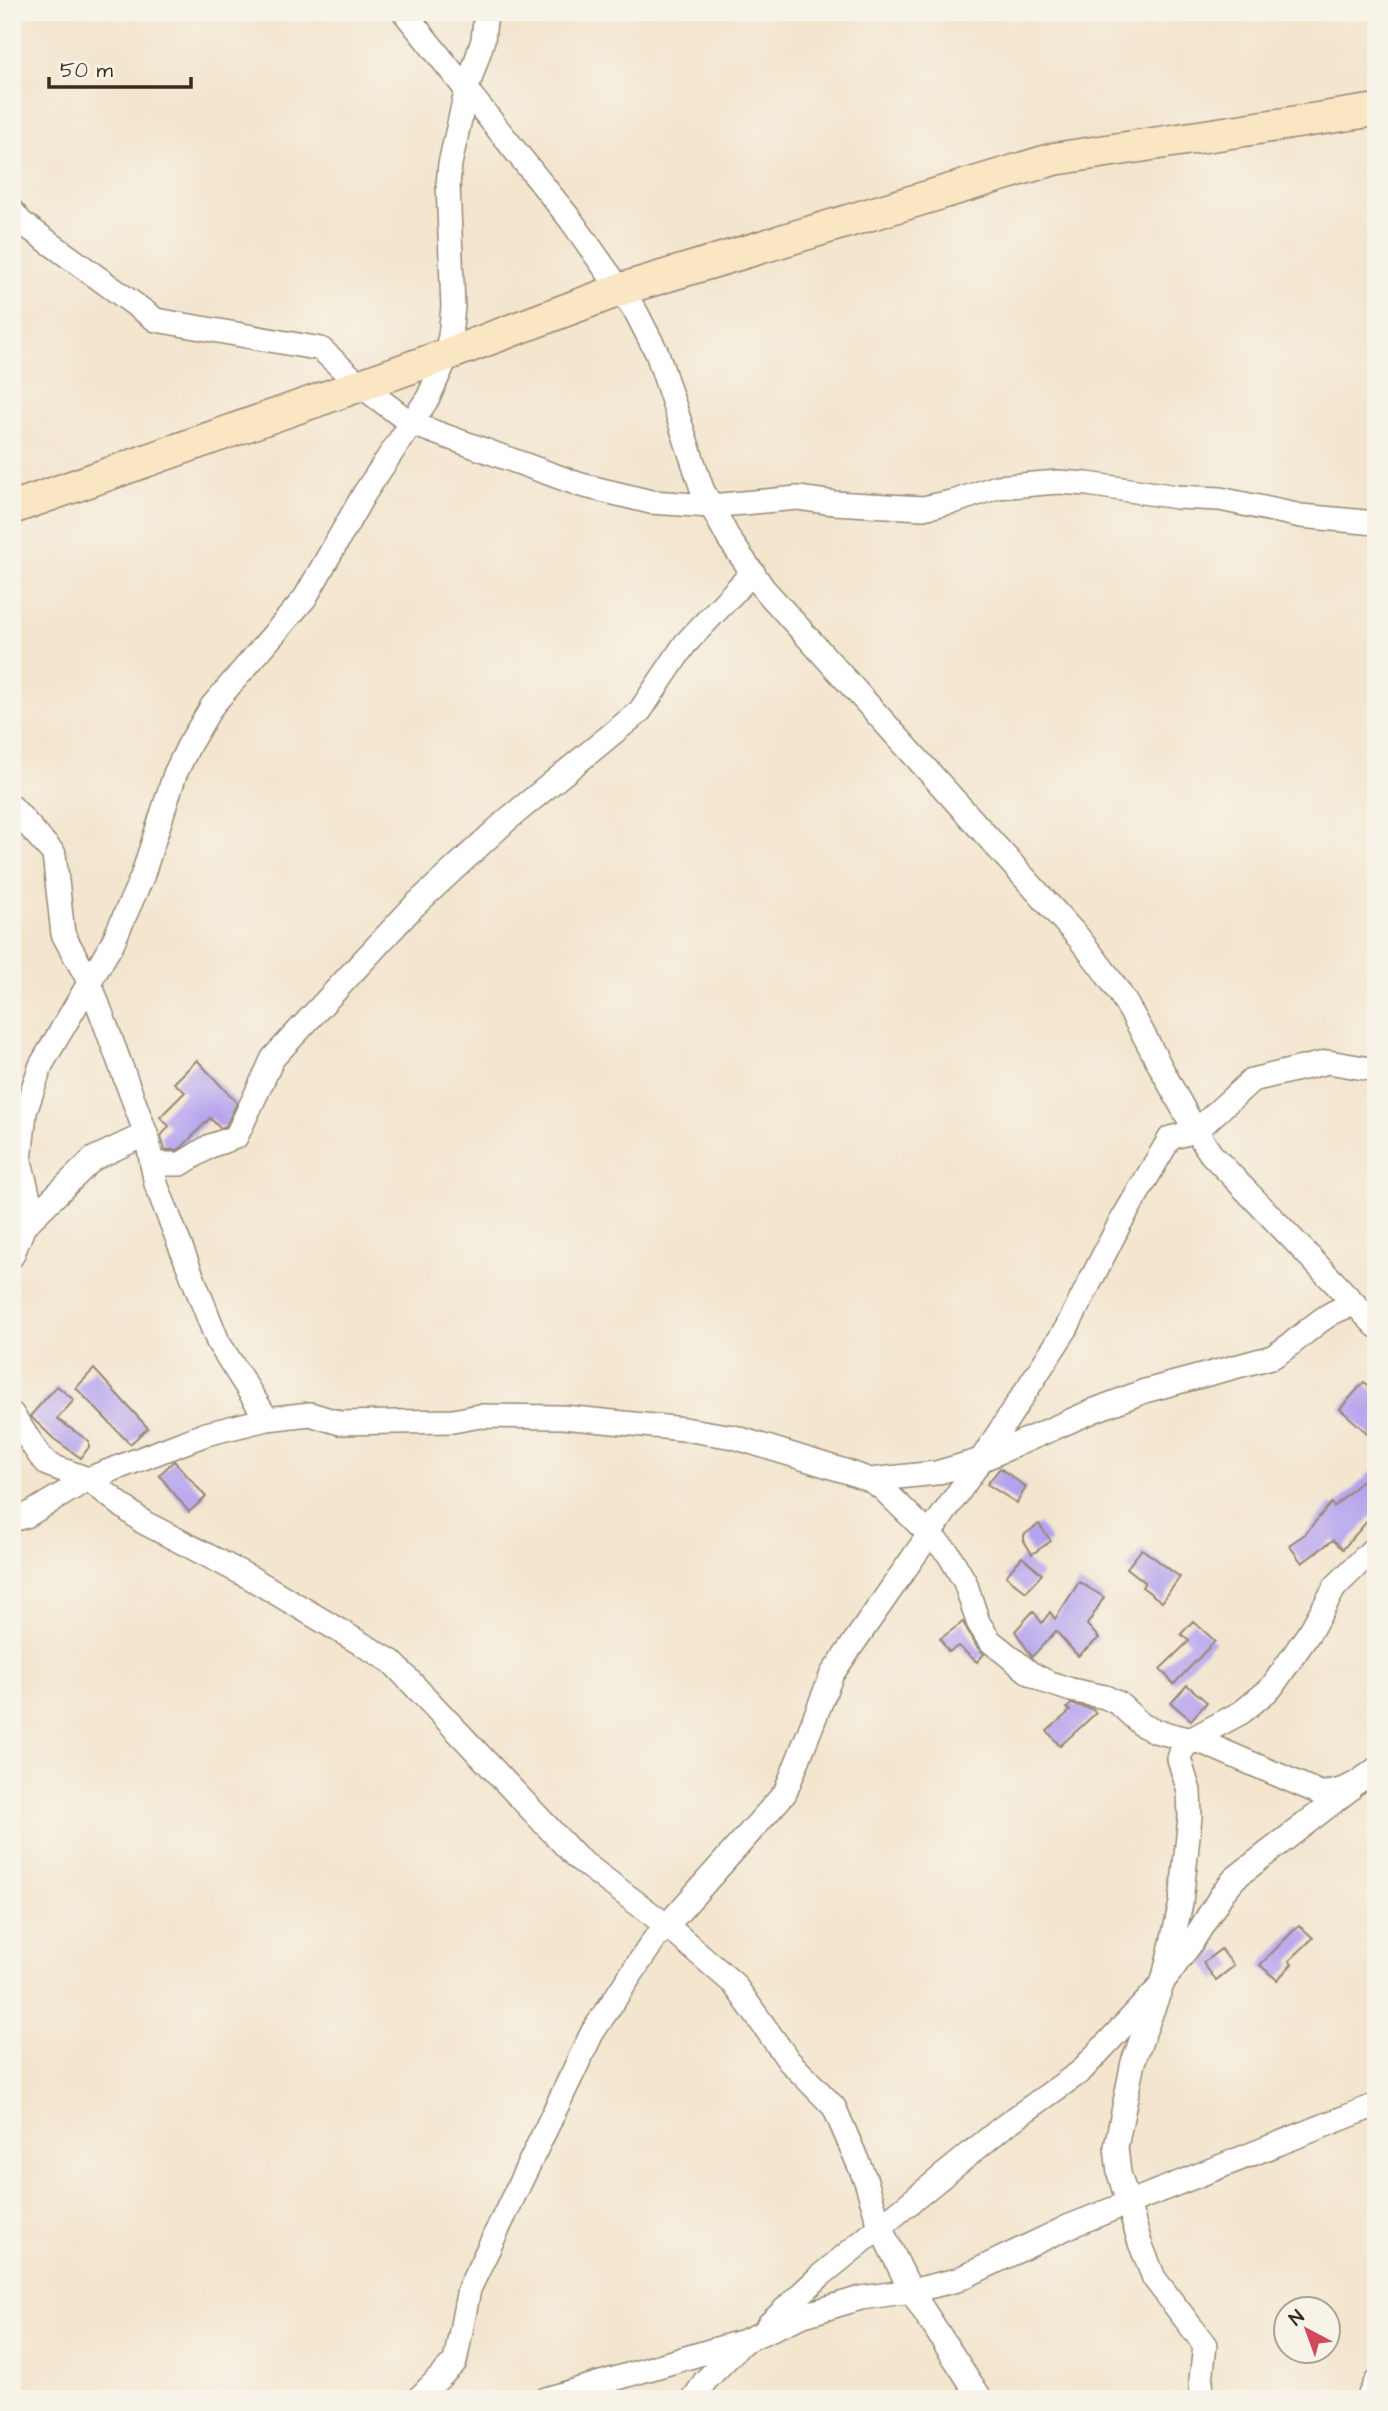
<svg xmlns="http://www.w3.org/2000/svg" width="1388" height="2411" font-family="'Architects Daughter',sans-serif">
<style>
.building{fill:#b4a2ee}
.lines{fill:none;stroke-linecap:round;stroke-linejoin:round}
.minor-casing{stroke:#978876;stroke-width:26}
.secondary-casing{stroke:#978876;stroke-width:35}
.minor{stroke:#fff;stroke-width:23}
.secondary{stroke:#fbe6c4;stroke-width:32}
</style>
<rect width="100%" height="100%" fill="#f7f3e8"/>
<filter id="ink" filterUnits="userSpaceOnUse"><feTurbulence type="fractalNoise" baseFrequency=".0143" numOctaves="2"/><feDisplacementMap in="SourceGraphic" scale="14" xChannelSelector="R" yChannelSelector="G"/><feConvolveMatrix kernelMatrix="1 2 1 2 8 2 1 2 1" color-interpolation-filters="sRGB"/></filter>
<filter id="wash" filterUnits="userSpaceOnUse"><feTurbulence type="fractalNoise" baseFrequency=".00686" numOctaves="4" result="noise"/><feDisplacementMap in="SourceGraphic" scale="28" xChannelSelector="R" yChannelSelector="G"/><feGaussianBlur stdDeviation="1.57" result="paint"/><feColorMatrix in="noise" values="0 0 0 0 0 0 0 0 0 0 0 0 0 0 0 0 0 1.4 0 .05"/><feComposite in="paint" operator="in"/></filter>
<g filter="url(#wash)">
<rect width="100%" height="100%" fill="#f3e5ce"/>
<g id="blocks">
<!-- building -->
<g class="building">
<path d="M197 1060 237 1103 226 1126 220 1128 210 1118 182 1147 177 1150H165L161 1136 169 1126 160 1117 185 1092 174 1083Z"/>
<path d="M94 1369 148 1428 130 1444 76 1388Z"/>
<path d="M1364 1382 1376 1393V1441L1340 1409Z"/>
<path d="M57 1386 74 1400 57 1419 89 1441V1447L81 1458 54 1439 30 1416Z"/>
<path d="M174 1461 206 1497 189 1512 159 1475Z"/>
<path d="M1376 1467V1511L1343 1549 1333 1540 1302 1563 1289 1545 1305 1534 1331 1503 1334 1507Z"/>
<path d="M1000 1468 1026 1487 1017 1503 987 1484Z"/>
<path d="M1039 1524 1051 1541 1032 1554 1024 1541V1535Z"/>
<path d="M1142 1549 1180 1577 1162 1602 1142 1587 1145 1582 1127 1568Z"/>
<path d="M1022 1557 1042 1574 1026 1592 1006 1576Z"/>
<path d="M1079 1582 1104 1597 1087 1625 1099 1638 1078 1656 1056 1631 1032 1657 1015 1631 1033 1611 1042 1623 1050 1612 1055 1619Z"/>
<path d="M1193 1621 1215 1641 1174 1684 1160 1669 1189 1641 1181 1634Z"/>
<path d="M963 1622 977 1647 984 1654 977 1662 958 1646 949 1652 940 1639Z"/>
<path d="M1187 1685 1207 1702 1191 1720 1171 1703Z"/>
<path d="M1071 1704 1092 1709 1096 1713 1060 1746 1047 1731 1070 1711 1067 1708Z"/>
<path d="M1299 1925 1313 1938 1289 1961 1292 1964 1277 1980 1260 1965Z"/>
<path d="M1221 1949 1234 1966 1216 1980 1203 1963Z"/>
</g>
</g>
</g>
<g filter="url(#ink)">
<use href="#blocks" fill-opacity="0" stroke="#978876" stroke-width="2"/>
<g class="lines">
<!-- minor casing -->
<g class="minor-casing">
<g id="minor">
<path d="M404 12 570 219 636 312 657 353 702 489 729 539 764 589 1078 937C1097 961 1116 985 1131 1012 1158 1059 1180 1109 1211 1154L1376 1326"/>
<path d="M12 211 21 222 156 320 321 349 360 385 412 424 581 485 651 502 710 506 798 498 834 503 923 508 956 501 997 487 1058 482 1087 484 1177 497 1220 499 1301 516 1376 523"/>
<path d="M12 807 54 854 63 934 90 983 146 1134"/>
<path d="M152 1164H181L210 1146 236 1137 273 1058 414 906 507 820 640 711 685 644 753 572"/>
<path d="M24 1226 93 1159 146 1134 156 1184 218 1342 267 1419"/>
<path d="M12 1256 28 1216 29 1198 20 1161 25 1112 41 1065 112 944 142 877 175 774 189 745 212 706 305 598 364 494 428 398 443 365 450 336 453 307 448 185 450 164 466 92 483 40 486 12"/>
<path d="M12 1414 40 1456 49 1465 88 1479 143 1522 251 1578 392 1662 577 1858 667 1926 734 1984 789 2061 834 2107 866 2181 880 2227 911 2291 981 2399"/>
<path d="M870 1480 936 1473 981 1460 1095 1410 1145 1391 1272 1357C1300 1342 1322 1310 1355 1305"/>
<path d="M12 1520 26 1516 88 1479 206 1434 267 1419 310 1414 340 1423 453 1421 480 1416 563 1417 684 1429 734 1437 848 1472 870 1480 883 1489 948 1553 965 1582 978 1622 989 1640 1030 1673 1047 1682 1071 1690 1105 1697 1118 1703 1142 1725 1155 1731 1204 1743 1320 1793C1344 1793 1358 1783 1376 1769"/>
<path d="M768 2325 820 2276 1004 2126 1080 2072 1157 1990 1192 1942 1224 1891 1235 1878 1349 1790"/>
<path d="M12 2397 14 2399"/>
<path d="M418 2399 455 2362 469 2289 592 2033 654 1940 785 1793 832 1674 981 1460 1066 1329 1119 1225 1170 1138 1196 1131 1252 1080 1328 1062 1376 1070"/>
<path d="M546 2399 744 2341 804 2315 861 2298 911 2291 957 2280 1070 2226 1376 2105"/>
<path d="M694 2399 705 2381 742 2343"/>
<path d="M1202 2399 1201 2380 1205 2345 1154 2278 1140 2243 1119 2173 1116 2147 1133 2062 1163 1982 1181 1903 1190 1817 1189 1791 1179 1759 1181 1752 1190 1740 1242 1712 1271 1688 1311 1630 1335 1587 1376 1546"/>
<path d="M1368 2399 1376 2382"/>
</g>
</g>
<!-- secondary casing -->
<g class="secondary-casing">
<path id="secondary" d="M12 508 446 355 622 289 1054 159 1376 110"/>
</g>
<!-- minor -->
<use href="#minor" class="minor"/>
<!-- secondary -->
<use href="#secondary" class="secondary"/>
</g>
</g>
<!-- margin -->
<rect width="1388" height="2411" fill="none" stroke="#f7f3e8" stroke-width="42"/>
<!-- north arrow -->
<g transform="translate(1307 2330) rotate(319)"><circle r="33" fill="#f7f3e8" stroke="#aca397" stroke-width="2"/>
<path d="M0-5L12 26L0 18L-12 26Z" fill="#d1495b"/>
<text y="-10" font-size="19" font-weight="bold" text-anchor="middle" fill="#3b2a1e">N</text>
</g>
<!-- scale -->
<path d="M49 77v10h142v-10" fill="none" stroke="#3b2a1e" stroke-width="3.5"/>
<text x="60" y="77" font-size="21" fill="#3b2a1e" stroke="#f7f3e8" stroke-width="5" paint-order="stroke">50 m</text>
</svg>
